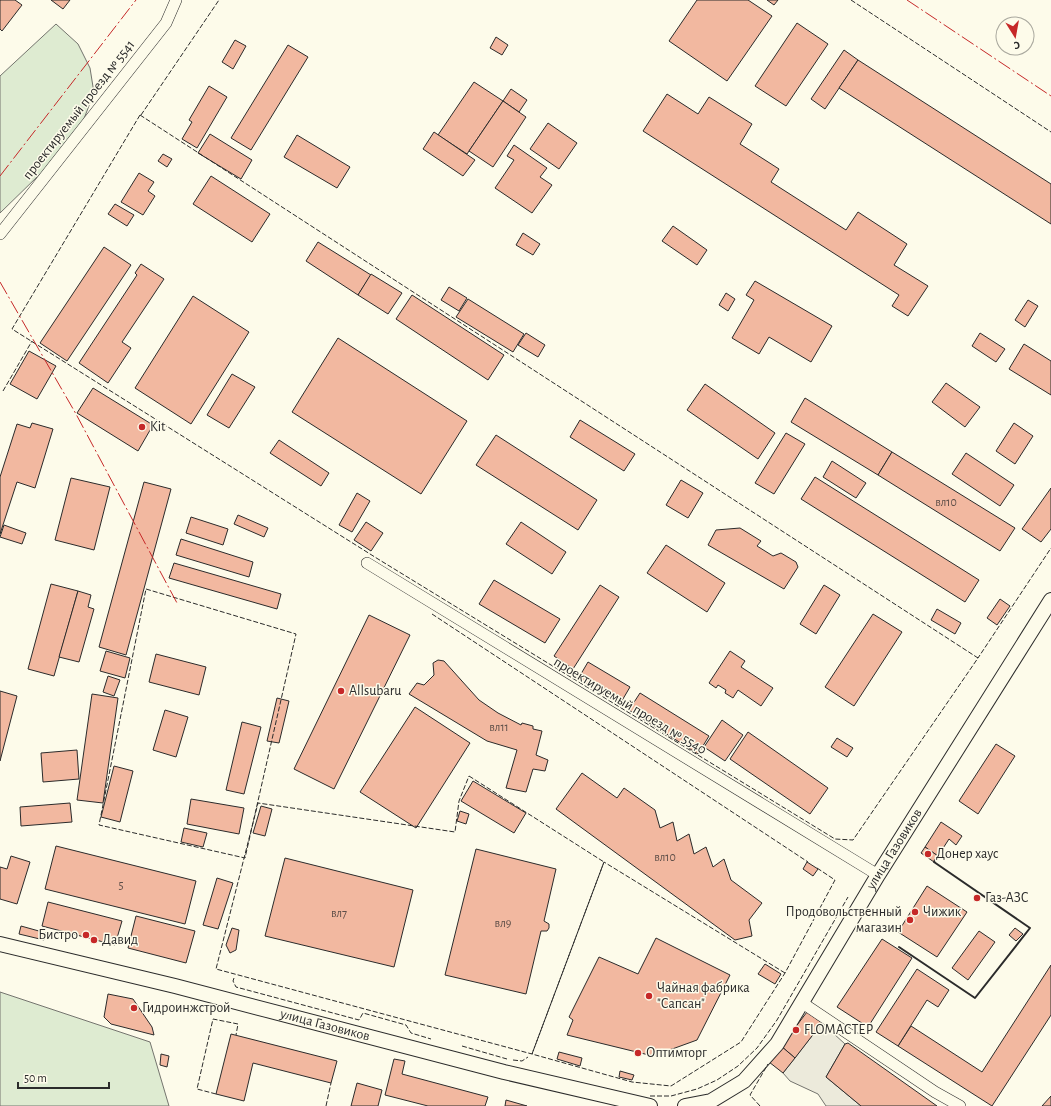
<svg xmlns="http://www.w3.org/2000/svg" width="1051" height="1106" font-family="'Alegreya Sans',sans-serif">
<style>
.green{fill:#deebd1;stroke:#74746e}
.parking{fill:#eceadb;stroke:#74746e}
.building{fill:#f2b8a0;stroke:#2b2b2b}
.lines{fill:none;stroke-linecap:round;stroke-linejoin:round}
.minor-casing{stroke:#2b2b2b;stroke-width:12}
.tertiary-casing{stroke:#2b2b2b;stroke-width:16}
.minor{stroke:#fdfbea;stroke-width:11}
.tertiary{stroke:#fdfbea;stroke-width:14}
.fence{stroke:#2b2b2b;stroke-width:1;stroke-dasharray:5 2;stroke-linecap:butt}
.wall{stroke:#2b2b2b;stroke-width:2}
.power{stroke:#c62828;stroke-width:1;stroke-dasharray:14 3 2 3;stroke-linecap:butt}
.poi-dot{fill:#c62828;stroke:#fdfbea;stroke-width:1.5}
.labels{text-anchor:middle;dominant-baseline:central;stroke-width:3;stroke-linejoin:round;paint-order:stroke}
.number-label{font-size:12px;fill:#5d4e48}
.street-label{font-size:14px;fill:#2b2b2b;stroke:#fdfbea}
.poi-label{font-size:14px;fill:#2b2b2b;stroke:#fdfbea;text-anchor:start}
</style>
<rect width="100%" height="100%" fill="#fdfbea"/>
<!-- green -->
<g class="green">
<path d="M56 24 78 44 90 68 94 93 76 139 0 213V76Z"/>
<path d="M0 992 150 1042 169 1106H0Z"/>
</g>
<!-- parking -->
<path class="parking" d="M822 1023 845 1044 826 1077 861 1106H826L818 1094 790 1081 783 1073Z"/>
<!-- building -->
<g class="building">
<path d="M0 0H15L22 5 2 31 0 29Z"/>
<path d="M51 0H70L63 9Z"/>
<path d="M697 0H748L772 16 727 81 669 41Z"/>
<path d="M767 0H778L774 5Z"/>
<path d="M797 23 828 44 786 106 755 86Z"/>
<path d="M496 37 508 45 502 55 490 48Z"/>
<path d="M235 40 246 46 233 69 222 62Z"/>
<path d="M288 45 308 57 251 150 231 138Z"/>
<path d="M844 50 858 60 825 109 811 99Z"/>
<path d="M858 60 1051 184V224L839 88Z"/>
<path d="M474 82 503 101 467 154 438 135Z"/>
<path d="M209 86 227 97 197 148 182 139 192 122 189 120Z"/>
<path d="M511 89 527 100 519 112 503 101Z"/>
<path d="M667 94 698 114 709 97 752 124 740 144 779 169 771 182 846 230 858 212 907 244 894 265 928 286 908 316 892 306 899 295 643 131Z"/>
<path d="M503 101 526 117 493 167 469 151Z"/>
<path d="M548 123 577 143 559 169 530 149Z"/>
<path d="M434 132 475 160 463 176 423 149Z"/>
<path d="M210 134 252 160 241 179 198 153Z"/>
<path d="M297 135 350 167 337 188 284 157Z"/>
<path d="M514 145 547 168 540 177 552 185 532 213 495 188 514 160 507 156Z"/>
<path d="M163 154 172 159 167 167 158 161Z"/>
<path d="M139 173 154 182 148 191 155 196 143 215 121 202Z"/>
<path d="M211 176 270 214 252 242 193 204Z"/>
<path d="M115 204 134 215 127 226 108 214Z"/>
<path d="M673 226 707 250 697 265 662 241Z"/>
<path d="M523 233 540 244 533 255 516 245Z"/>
<path d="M318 242 371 275 358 295 306 261Z"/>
<path d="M104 247 131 265 67 361 40 343Z"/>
<path d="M141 264 164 279 122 342 131 348 108 383 79 363 137 275 135 273Z"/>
<path d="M371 274 402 293 388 314 358 295Z"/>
<path d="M755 281 832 326 811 362 769 337 759 354 732 338 754 300 746 295Z"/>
<path d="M449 287 467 298 459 311 441 300Z"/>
<path d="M726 293 735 299 728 311 719 305Z"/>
<path d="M412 295 504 355 488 380 396 319Z"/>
<path d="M193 296 249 332 191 424 135 388Z"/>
<path d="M468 299 524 334 513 352 456 317Z"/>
<path d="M1028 300 1038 306 1025 327 1015 320Z"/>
<path d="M526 333 545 345 538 357 518 345Z"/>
<path d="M980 333 1005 349 996 362 972 346Z"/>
<path d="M338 338 467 421 421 494 292 412Z"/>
<path d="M1024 344 1051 361V395L1009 369Z"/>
<path d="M29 351 56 366 37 399 10 384Z"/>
<path d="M232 374 255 387 229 428 207 415Z"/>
<path d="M946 383 980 407 965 427 932 402Z"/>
<path d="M705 384 775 433 758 459 687 410Z"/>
<path d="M93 388 153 425 138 451 77 413Z"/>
<path d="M805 398 892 452 878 475 791 422Z"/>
<path d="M580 420 635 454 624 471 570 437Z"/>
<path d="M32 423 53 429 35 488 17 482 0 534V477L17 424 30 428Z"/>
<path d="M1014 423 1033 436 1015 464 996 451Z"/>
<path d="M786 433 805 444 774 494 755 483Z"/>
<path d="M496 435 597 500 578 530 476 465Z"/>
<path d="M279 440 329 473 321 486 270 453Z"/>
<path d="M892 452 1015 528 1000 551 878 475Z"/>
<path d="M966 453 1014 485 1000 506 952 474Z"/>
<path d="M832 461 866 483 856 498 823 477Z"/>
<path d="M815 477 979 580 965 602 801 499Z"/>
<path d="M71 478 110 487 94 550 55 540Z"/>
<path d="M681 480 703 493 688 518 666 505Z"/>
<path d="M144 482 171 489 126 655 99 647Z"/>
<path d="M1051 488V529L1041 542 1022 529Z"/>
<path d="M357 493 370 501 352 532 339 525Z"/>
<path d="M238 515 268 528 264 537 234 524Z"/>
<path d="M191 517 228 529 223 545 186 533Z"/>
<path d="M366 522 383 533 371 551 354 540Z"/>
<path d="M521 522 566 552 552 574 506 544Z"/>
<path d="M4 525 26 533 22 544 0 537Z"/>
<path d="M740 528 761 541 757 546 773 556 781 553 796 562 798 567 784 589 708 545 716 530Z"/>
<path d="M181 539 253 562 249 577 176 555Z"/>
<path d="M666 545 725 583 707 612 647 573Z"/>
<path d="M174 563 281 594 277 609 169 578Z"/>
<path d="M494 580 560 619 545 643 479 604Z"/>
<path d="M51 584 78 591 54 676 28 669Z"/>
<path d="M600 585 619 597 573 669 554 656Z"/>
<path d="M824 585 840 595 816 634 800 624Z"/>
<path d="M78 591 91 595 88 607 94 609 79 662 59 657Z"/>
<path d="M1000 599 1010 606 997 625 987 618Z"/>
<path d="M937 609 961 623 955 634 931 620Z"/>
<path d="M873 614 902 632 854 706 825 687Z"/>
<path d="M369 615 410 635 334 789 294 769Z"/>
<path d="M106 651 130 658 125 678 100 671Z"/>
<path d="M730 651 745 661 741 667 773 688 761 706 738 690 733 698 725 693 726 690 718 685 716 688 709 683Z"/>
<path d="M156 654 206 667 199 695 149 682Z"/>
<path d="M438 660 444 661 479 700 498 713 521 725 522 723 533 726V729L542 731 536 755 548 760 545 771 533 769 526 792 506 788 517 750 487 741 409 694 417 683 424 685 434 675 433 663Z"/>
<path d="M588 662 630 687 620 704 578 679Z"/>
<path d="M108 676 120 680 114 696 103 692Z"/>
<path d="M0 691 17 696 0 761Z"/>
<path d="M640 693 709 736 698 754 629 710Z"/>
<path d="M92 694 118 698 103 803 77 800Z"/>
<path d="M277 698 289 701 279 743 267 741Z"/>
<path d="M415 707 470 743 416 828 360 792Z"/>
<path d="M165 710 188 717 176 757 153 750Z"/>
<path d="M722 720 743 735 725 761 704 747Z"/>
<path d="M242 722 261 727 244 794 226 790Z"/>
<path d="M748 732 828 788 810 814 730 759Z"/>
<path d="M837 738 853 748 847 757 831 747Z"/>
<path d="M996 744 1015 756 978 814 959 801Z"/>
<path d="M77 750 79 779 43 782 41 753Z"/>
<path d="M114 766 133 771 120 822 101 817Z"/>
<path d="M582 773 617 798 624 788 655 810 660 828 673 822 677 841 689 834 694 854 706 847 713 867 724 859 731 880 762 903 749 920 752 936 735 940 556 809Z"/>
<path d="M473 781 526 813 514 833 461 801Z"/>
<path d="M191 799 244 808 239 834 187 824Z"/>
<path d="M70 803 72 822 21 826 20 807Z"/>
<path d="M261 806 272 809 265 836 253 833Z"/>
<path d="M460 811 469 814 466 824 457 821Z"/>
<path d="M941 822 962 836 956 845 949 839 938 856 925 847Z"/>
<path d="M184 828 207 833 203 847 181 842Z"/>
<path d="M56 846 196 881 185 924 45 889Z"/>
<path d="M925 847 938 856 934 862 921 853Z"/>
<path d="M476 849 556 869 544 921 549 924V928L547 931H541L526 994 445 975Z"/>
<path d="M11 856 30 862 17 904 0 899V867L7 869Z"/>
<path d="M285 858 413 890 394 967 265 936Z"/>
<path d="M807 862 818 869 813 876 803 869Z"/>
<path d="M217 878 233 883 218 929 203 925Z"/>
<path d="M927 886 967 912 937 957 898 932Z"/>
<path d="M48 902 122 921 115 945 42 926Z"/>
<path d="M136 916 195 931 186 963 128 948Z"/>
<path d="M21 926 46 933 44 940 19 934Z"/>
<path d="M232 928 239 930 236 950 230 953 226 945Z"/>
<path d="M1015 928 1023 934 1016 941 1009 935Z"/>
<path d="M979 931 995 942 968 980 952 968Z"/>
<path d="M656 938 730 975 697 1040 653 1056 567 1035 573 1020 569 1017 599 957 638 974Z"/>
<path d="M882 939 912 958 868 1027 837 1007Z"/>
<path d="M765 964 781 974 775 984 758 974Z"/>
<path d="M1051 965V1015L992 1106 898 1046 911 1026 982 1072Z"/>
<path d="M917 969 949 990 938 1007 927 1000 898 1046 876 1032Z"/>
<path d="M108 994 133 999 152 1027 154 1035 111 1024 104 1017Z"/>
<path d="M807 1012 822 1023 795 1058 781 1046Z"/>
<path d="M231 1034 337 1061 331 1083 253 1063 244 1101 216 1094Z"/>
<path d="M848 1043 937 1106H861L826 1077 845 1044Z"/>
<path d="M781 1046 795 1058 783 1073 769 1062Z"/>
<path d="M559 1052 582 1058 580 1066 557 1059Z"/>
<path d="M161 1054 169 1056 167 1067 160 1065Z"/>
<path d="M394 1059 405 1061 402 1074 488 1097 485 1106H428L385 1095Z"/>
<path d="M620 1071 634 1075 632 1080 619 1077Z"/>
<path d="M357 1083 382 1090 378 1106H351Z"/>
<path d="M1051 1096V1106H1042Z"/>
<path d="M506 1100 527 1106H505Z"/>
</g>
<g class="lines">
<!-- minor casing -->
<g class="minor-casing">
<g id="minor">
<path d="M0 234 166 23 176 0"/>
<path d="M367 563 878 875"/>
<path d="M801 1002 935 1092 960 1106"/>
</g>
</g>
<!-- tertiary casing -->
<g class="tertiary-casing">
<g id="tertiary">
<path id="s1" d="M0 944 175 986 504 1072 650 1106"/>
<path id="s2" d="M685 1106 711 1101 744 1081 777 1044 878 875 1051 600"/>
</g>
</g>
<!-- minor -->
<use href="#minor" class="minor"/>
<!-- tertiary -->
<use href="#tertiary" class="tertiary"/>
<!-- fence -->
<g class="fence">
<path d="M851 0 1051 132"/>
<path d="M140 115 978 658 853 840 835 839 378 559 12 329Z"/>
<path d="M141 115 219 0"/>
<path d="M3 391 32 341"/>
<path d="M146 589 296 634 245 858 99 825Z"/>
<path d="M432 614 808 862"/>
<path d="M977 657 978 658 1051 548"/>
<path d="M469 776 604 862 532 1054 216 969 258 803 455 832 459 801Z"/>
<path d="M785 973 604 862 532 1054 632 1082 671 1086 741 1042 785 973 835 880 817 868"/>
<path d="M234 978 233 981 236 987 359 1020 363 1013 406 1025 411 1033 431 1039"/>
<path d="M462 1046 507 1059"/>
<path d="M513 1060 522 1061 528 1057"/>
<path d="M216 1094 197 1089 213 1019 238 1024 236 1035"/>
<path d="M650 1096H671L697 1089 717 1080 738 1066 757 1048 777 1020 848 897"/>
<path d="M326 1106 331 1083"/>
<path d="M760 1106 750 1095 768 1064"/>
</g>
<!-- wall -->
<path class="wall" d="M899 947 975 998 1030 928 934 862 935 860"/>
<!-- power -->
<g class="power">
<path d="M907 0 1051 96"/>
<path d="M0 176 136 0"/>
<path d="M0 282 76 414 177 603"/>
</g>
</g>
<!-- markers -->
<g class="poi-dot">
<circle cx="142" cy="427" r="4"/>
<circle cx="341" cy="691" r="4"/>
<circle cx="928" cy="854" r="4"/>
<circle cx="977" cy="898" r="4"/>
<circle cx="915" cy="912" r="4"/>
<circle cx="910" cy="920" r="4"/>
<circle cx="86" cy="935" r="4"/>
<circle cx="94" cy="940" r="4"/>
<circle cx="649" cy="996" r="4"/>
<circle cx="134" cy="1008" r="4"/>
<circle cx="796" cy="1030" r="4"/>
<circle cx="638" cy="1053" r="4"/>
</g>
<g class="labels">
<!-- number labels -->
<g class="number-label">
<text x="946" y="502">вл10</text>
<text x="499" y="727">вл11</text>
<text x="665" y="857">вл10</text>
<text x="121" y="885">5</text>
<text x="339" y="913">вл7</text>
<text x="503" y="923">вл9</text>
</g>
<!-- street labels -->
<g class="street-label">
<text transform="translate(79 110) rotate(-52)">проектируемый проезд № 5541</text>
<text transform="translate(630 706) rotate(31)">проектируемый проезд № 5540</text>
<text stroke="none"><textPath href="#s2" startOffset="342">улица Газовиков</textPath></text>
<text stroke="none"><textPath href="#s1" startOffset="335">улица Газовиков</textPath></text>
</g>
<!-- poi labels -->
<g class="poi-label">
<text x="150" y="427">Kit</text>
<text x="349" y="691">Allsubaru</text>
<text x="936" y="854">Донер хаус</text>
<text x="985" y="898">Газ-АЗС</text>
<text x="902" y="912" text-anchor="end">Продовольственный<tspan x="902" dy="16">магазин</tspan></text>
<text x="923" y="912">Чижик</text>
<text x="78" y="935" text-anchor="end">Бистро</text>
<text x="102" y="940">Давид</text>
<text x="657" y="988">Чайная фабрика<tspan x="657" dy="16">"Сапсан"</tspan></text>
<text x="142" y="1008">Гидроинжстрой</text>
<text x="804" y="1030">FLOМАСТЕР</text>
<text x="646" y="1053">Оптимторг</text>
</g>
</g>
<!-- north arrow -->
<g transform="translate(1015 36) rotate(169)"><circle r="19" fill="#fdfbea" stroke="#a9a89e"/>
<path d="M0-3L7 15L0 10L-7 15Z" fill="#c62828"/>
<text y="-6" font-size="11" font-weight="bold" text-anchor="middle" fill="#2b2b2b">С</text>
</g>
<!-- scale -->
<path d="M18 1082v6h91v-6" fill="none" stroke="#2b2b2b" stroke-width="2"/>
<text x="24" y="1082" font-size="12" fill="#2b2b2b" stroke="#fdfbea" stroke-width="3" paint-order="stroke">50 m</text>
</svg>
